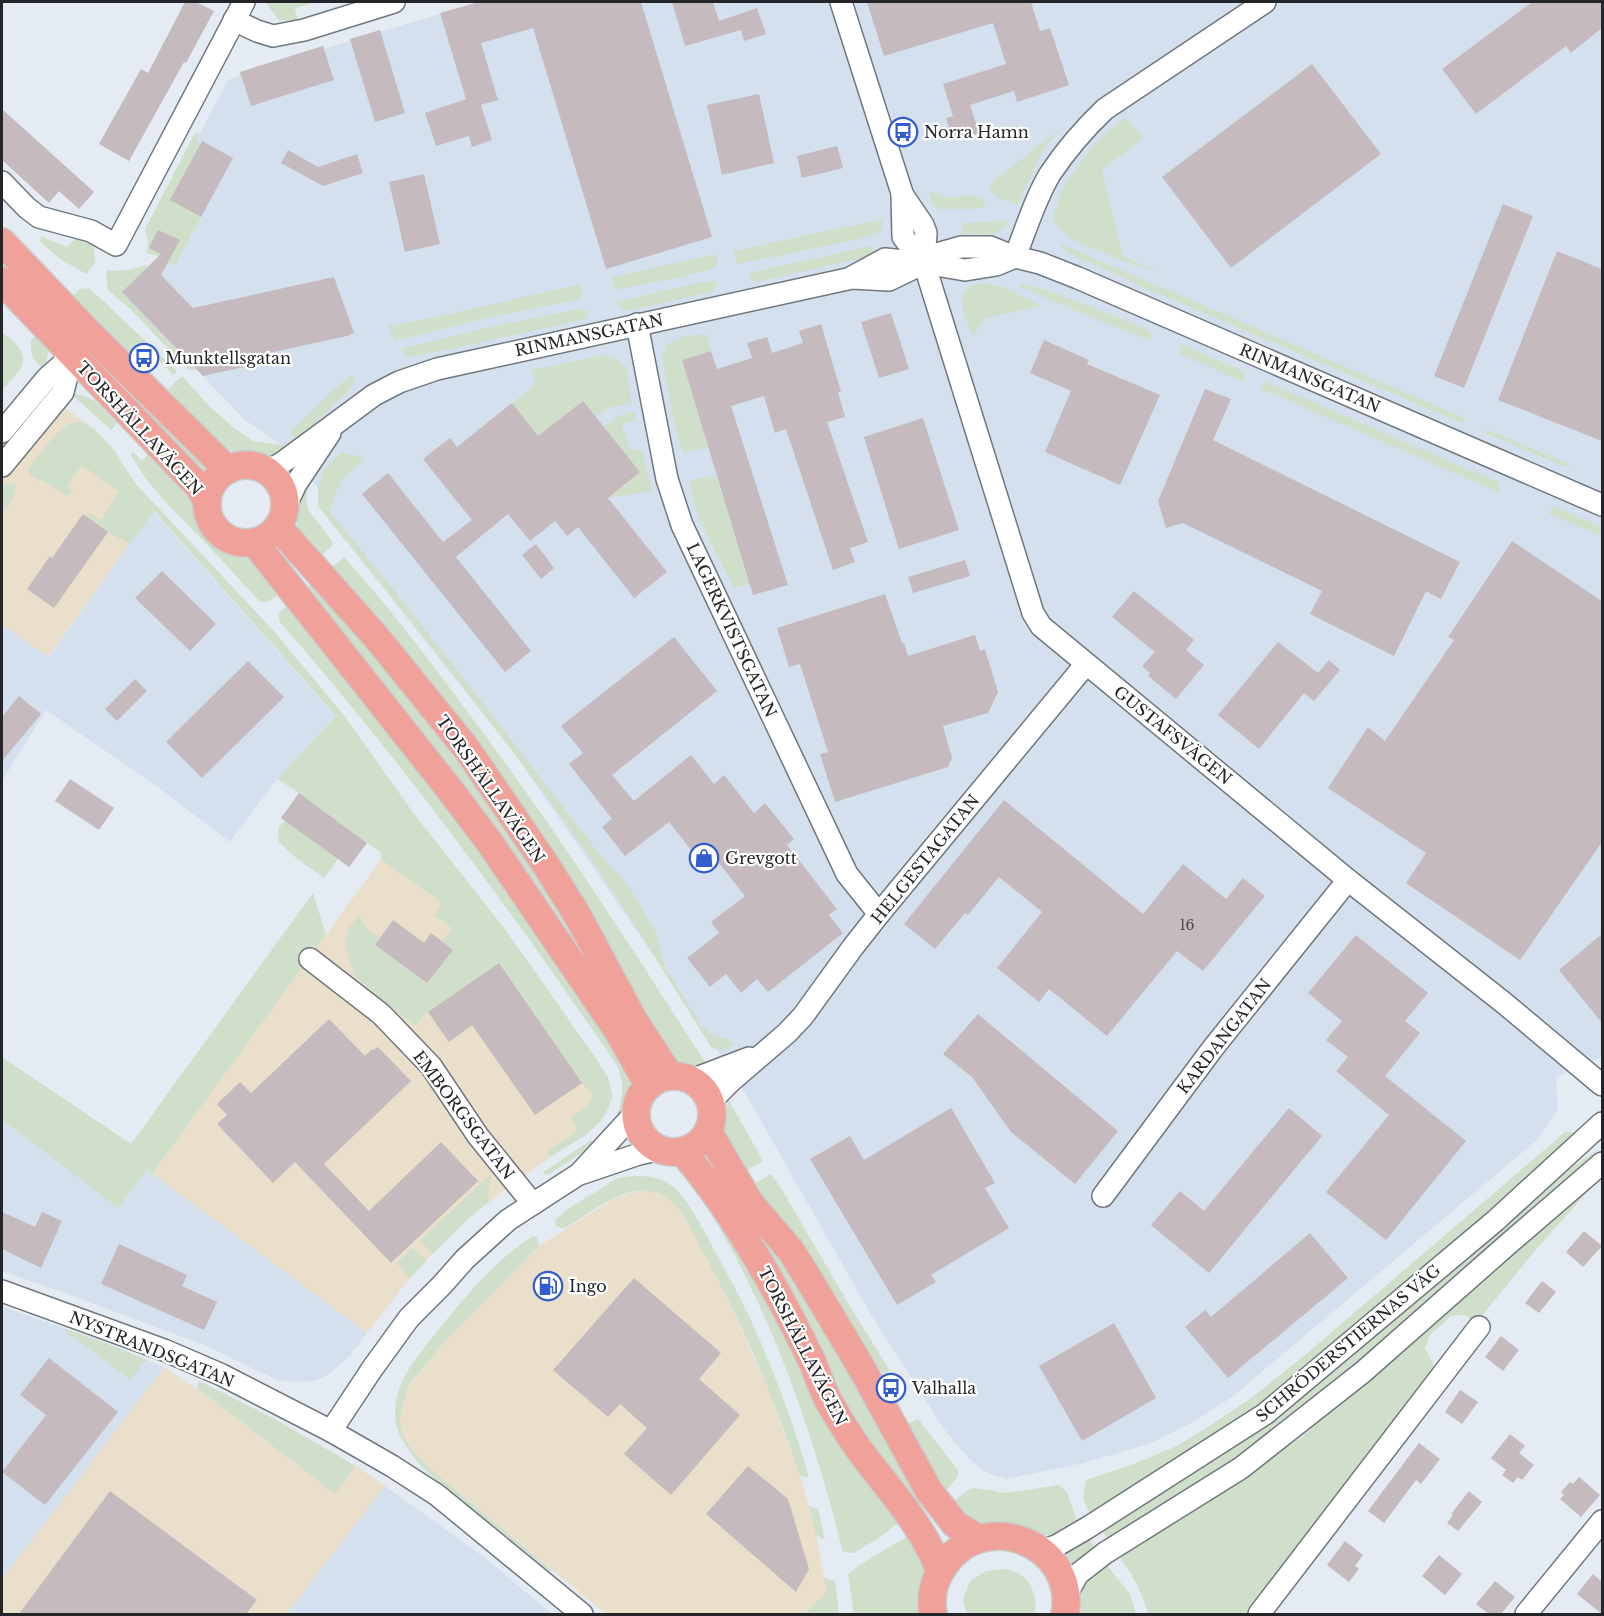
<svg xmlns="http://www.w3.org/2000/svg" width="1604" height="1616" font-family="'Libre Baskerville',serif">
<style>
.commercial{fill:#eadfca}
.built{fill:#d4e0ee}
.green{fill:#d0dfca}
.building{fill:#c5babe}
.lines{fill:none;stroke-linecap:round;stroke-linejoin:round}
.minor-casing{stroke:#71777e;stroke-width:24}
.major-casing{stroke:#cacbcb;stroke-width:30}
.minor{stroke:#fff;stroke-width:21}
.major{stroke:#f0a199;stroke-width:27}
.labels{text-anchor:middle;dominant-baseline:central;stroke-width:4.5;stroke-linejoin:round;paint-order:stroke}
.number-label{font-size:14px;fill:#4c4a4e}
.poi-label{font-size:16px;fill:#232528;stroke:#fff;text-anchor:start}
.street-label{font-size:16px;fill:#232528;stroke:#fff}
</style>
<rect width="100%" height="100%" fill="#e4ebf3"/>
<!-- commercial -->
<g class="commercial">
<path d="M59 404 94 429 114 450 153 511 48 657 2 625V480L42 425Z"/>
<path d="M414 814 504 928 567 1017 609 1080 612 1097 608 1109 599 1123 584 1136 550 1157 490 1201 468 1219 434 1252 410 1278 367 1333 152 1174Z"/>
<path d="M636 1191H650L664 1196 675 1204 689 1226 716 1274 768 1388 800 1476 814 1523 827 1591 805 1614H606L427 1466 410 1447 402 1433 400 1419 408 1387 446 1340 539 1246 613 1199Z"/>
<path d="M164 1367 221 1406 335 1494 356 1466 385 1486 287 1614H2V1579Z"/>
</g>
<!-- built -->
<g class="built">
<path d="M479 2H1602V1057L1556 1077 1558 1109 1537 1140 1232 1397 1193 1422 1149 1444 1083 1463 1007 1479 987 1473 968 1458 944 1429 873 1318 748 1098 685 1001 515 754 318 506V488L286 452 282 445 245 420 122 292 151 264 161 257 175 265 201 217 170 200 196 141 228 80 241 75 240 72 323 46 324 49Z"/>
<path d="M153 511 336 717 277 779 230 842 155 785 46 710 2 781V625L49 657Z"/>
<path d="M2 1120 118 1208 147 1170 367 1333 346 1360 325 1377 311 1381 294 1382 277 1380 204 1345 57 1290 2 1271Z"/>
<path d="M2 1307 98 1340 164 1367 2 1579Z"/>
<path d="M385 1486 484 1557 552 1614H287Z"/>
</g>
<!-- green -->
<g class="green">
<path d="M268 2H318L295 8 298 21 279 20 267 4Z"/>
<path d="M1124 118 1144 137 1102 170 1123 256 1166 275 1120 260 1071 239 1052 221 1062 189 1094 144Z"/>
<path d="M1061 129 1046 146 1017 205 999 198 991 193 990 187 994 179 1008 170 1036 147Z"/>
<path d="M195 133 199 134 196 141 200 145 201 217 175 266 161 257 147 253 148 241 145 229Z"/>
<path d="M928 191C934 193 941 197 947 197 962 197 967 193 982 199L986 206 976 209H937L931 201Z"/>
<path d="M883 219 880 232 860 239 737 264 733 251Z"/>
<path d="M1008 220 1006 226 992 234H962L963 223Z"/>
<path d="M81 234 89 236 94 247 95 263 86 274 62 260 40 242 41 236 66 247Z"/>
<path d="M1059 243 1465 418 1463 424 1136 284 1077 257 1063 249Z"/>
<path d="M871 246 874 252 872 256 757 282 749 278V273Z"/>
<path d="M716 254 718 266 712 269 681 277 614 290 612 277Z"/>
<path d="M145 265 147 268 122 292 197 370H189L129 308 108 290 106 276 107 270C121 272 132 270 145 265Z"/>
<path d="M717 281 716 287 712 292 627 311 620 308 616 302 701 282Z"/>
<path d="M1021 283C1064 294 1104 312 1146 329L1153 335 1151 341 1088 316 1019 286Z"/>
<path d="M581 284 583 294 576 300 483 319 395 341 388 326 449 314Z"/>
<path d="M989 284 1000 286 1043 306 985 318 973 337C967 323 952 292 974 285 979 284 984 284 989 284Z"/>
<path d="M88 288 99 297 177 371 173 375 145 345 134 355 120 343 95 329 68 301 80 289Z"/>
<path d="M577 309H585L588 316 582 320 423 355 408 357 400 349 500 325Z"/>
<path d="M41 331C50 343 50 356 43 369 33 359 30 356 31 340Z"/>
<path d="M2 332C34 356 26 365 2 390Z"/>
<path d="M707 334 711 351 682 360 708 447 683 453 673 419 662 356 667 344 685 336Z"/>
<path d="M1182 344 1244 372 1245 383 1179 353Z"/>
<path d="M604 355 615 358 627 368 632 403 611 407 596 416 583 401 554 424 553 455 512 403 536 384 531 370Z"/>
<path d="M99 364 112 373 166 428 192 446 213 468 210 474 203 483Z"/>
<path d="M353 374 354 382 348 392 322 416 298 442 290 432 331 392Z"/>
<path d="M182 376 210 407 234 428 253 441 282 445 286 452 276 455 250 457 225 449 207 432 168 389Z"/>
<path d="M1265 381 1498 482 1500 493 1259 388Z"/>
<path d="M71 394C96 394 101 409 117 423L111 430Z"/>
<path d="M635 411V421L622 424 629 449 642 451 653 491 608 498 640 472 604 427 619 416Z"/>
<path d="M79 422 87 424 94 429 114 450 134 482 272 629 343 714 414 814 504 928 599 1063 609 1080 612 1097 608 1109 599 1123 584 1136 550 1157 547 1152 578 1130 570 1117C580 1110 592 1106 592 1093L582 1083 499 963 428 1012 415 1026 355 977 345 945 348 929 359 915 369 931 380 938 375 945 427 983 452 950 442 942 452 928 435 916 442 903 381 859V853L299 793 277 779 336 716 154 511 130 544 108 532 86 516 88 512 101 520 119 492 82 465 67 486 73 492 67 496 46 483 32 477 28 470C34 460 59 428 69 424 72 422 76 423 79 422Z"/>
<path d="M1486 429 1572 465 1565 467 1486 433Z"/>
<path d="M133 452 142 461 148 454 154 459 175 472 195 505 199 524 211 542 227 553 254 561 279 595 267 602H260C239 579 218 556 196 533 171 508 149 487 131 455Z"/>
<path d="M342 452 365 458 341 481 329 511C424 624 512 742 603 858L623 879 638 901 657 935 663 963 702 1027 713 1035 728 1039 733 1045 721 1051 711 1047C668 978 625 907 578 841 496 725 407 616 318 506V488L323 470Z"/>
<path d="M709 476 717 478 750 584 734 588C721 562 689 507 690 480Z"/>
<path d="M309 482 306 501 309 511 332 541V546L316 560 301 541 298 529 297 514 300 494Z"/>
<path d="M7 483 16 486 14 496 2 514V486Z"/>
<path d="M1554 506 1602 527V537L1548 513Z"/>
<path d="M344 557C386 603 424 653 461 703 511 769 559 838 605 908 640 960 673 1013 707 1065H689L672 1059 326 572Z"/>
<path d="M317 579 483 791 556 897 605 989 305 591Z"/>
<path d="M295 598 445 803 580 993 630 1076 628 1096 622 1117 614 1124C621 1103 626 1089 618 1067 513 913 402 761 279 621V613Z"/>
<path d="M285 820 338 859 324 878 295 857 279 842 278 829Z"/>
<path d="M313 893 326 935 152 1174 147 1170 118 1208 2 1120V1057L131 1144Z"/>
<path d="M728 1099 763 1161 739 1175 722 1131Z"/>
<path d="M1565 1132H1572L1581 1135 1271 1396 1218 1433 1138 1483 1093 1518C1082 1502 1082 1497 1086 1480L1131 1465 1177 1446 1208 1427 1250 1399 1299 1360Z"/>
<path d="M591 1140 596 1144 548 1175 542 1173Z"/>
<path d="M1594 1152 1598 1156 1266 1441 1109 1541 1101 1528 1556 1178Z"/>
<path d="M491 1174 488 1202 468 1219 432 1254 420 1240Z"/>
<path d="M771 1174 782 1190 851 1308 890 1371 883 1374 854 1329 747 1188Z"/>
<path d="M633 1176C648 1176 661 1177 672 1186 686 1196 704 1230 712 1246 727 1273 742 1300 754 1327 776 1376 794 1426 809 1477L800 1476C775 1400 743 1324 704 1254 695 1238 687 1217 673 1203 667 1197 659 1193 649 1191 622 1187 590 1213 567 1227L561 1228 555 1225 556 1219 571 1207 618 1178Z"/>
<path d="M1602 1176 1538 1247 1476 1323 1465 1315 1451 1316 1430 1335 1425 1348 1434 1366 1433 1370 1249 1614H1148C1141 1589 1132 1574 1117 1553L1233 1483 1301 1438 1350 1392 1571 1201Z"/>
<path d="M737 1194 765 1233 928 1502 915 1511 832 1386Z"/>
<path d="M716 1207 904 1519 874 1541 854 1553 843 1552C813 1434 774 1317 710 1212Z"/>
<path d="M534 1236 537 1238 539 1246 446 1340 408 1386 400 1419 402 1433 410 1447 427 1466 553 1571H549C527 1553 504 1534 482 1517 453 1494 418 1471 401 1437 395 1427 394 1414 396 1402 399 1376 424 1348 440 1328 462 1300 502 1253 534 1236Z"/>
<path d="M413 1248 427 1260 410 1278 396 1263Z"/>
<path d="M66 1329 98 1340 146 1359 131 1380 65 1331Z"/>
<path d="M199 1381 271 1417 356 1466 335 1494 221 1406 197 1389Z"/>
<path d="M918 1419 958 1470V1476L949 1488 941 1493 916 1445 908 1424Z"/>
<path d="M1059 1485 1067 1492 1079 1526 1059 1535H1045L1024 1529 985 1526 970 1521 950 1504 968 1490 974 1488 1006 1493Z"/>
<path d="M809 1506 818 1509 825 1540 816 1535Z"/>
<path d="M913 1533 926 1563 921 1614H854L848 1574 861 1564Z"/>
<path d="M1088 1538 1097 1550 1072 1569 1062 1557Z"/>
<path d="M1105 1563 1130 1594 1136 1614H1081C1076 1589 1089 1579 1105 1563Z"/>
<path d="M1008 1569C1012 1571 1017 1572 1021 1575 1033 1583 1038 1601 1034 1614H967L963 1600 970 1581 986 1571Z"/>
<path d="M824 1578 835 1581 839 1614H805L827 1591Z"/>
</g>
<!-- building -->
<g class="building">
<path d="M185 2H196L214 11 186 63 184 62 129 161 99 144 141 69 148 73Z"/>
<path d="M479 2H641L712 237 606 269 533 28 481 43 498 100 481 105 492 140 472 147 469 136 436 146 425 113 466 99 440 13Z"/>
<path d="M672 2H713L719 21 757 8 766 34 744 41 741 30 685 46Z"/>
<path d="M867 2H1031L1040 31 1050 28 1069 85 1017 102 1014 91 970 105 979 133 953 141 946 118 953 116 943 84 1006 64 993 23 884 56Z"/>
<path d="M1532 2H1602V28L1571 53 1566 46 1476 114 1442 69Z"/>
<path d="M380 30 405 113 375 122 350 39Z"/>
<path d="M323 46 334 80 251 106 240 72Z"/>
<path d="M1312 64 1381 154 1231 268 1162 177Z"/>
<path d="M759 94 774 163 722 175 707 105Z"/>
<path d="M2 109 94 192 79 209 59 191 49 203 2 160Z"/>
<path d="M202 141 233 158 201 217 170 200Z"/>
<path d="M837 146 843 168 802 178 797 156Z"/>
<path d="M288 150 318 167 357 154 363 173 323 186 281 163Z"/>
<path d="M424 174 440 244 405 252 389 182Z"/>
<path d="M1503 204 1533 216 1464 388 1434 376Z"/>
<path d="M158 230 180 240 161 275 193 308 334 277 354 333 347 336 246 358 248 366 203 376 122 292 161 254 149 248Z"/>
<path d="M1557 251 1602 269V441L1498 400Z"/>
<path d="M891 313 909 369 879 378 861 322Z"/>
<path d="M821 324 841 392H838L845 417 827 422 868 542 850 548 855 562 833 570 786 429 775 433 764 396 731 406 788 585 753 595 682 360 711 351 717 369 752 358 747 343 767 337 772 353 803 343 799 331Z"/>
<path d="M1044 340 1089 360 1087 364 1160 395 1120 485 1045 452 1071 391 1030 373Z"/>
<path d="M1205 389 1231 399 1213 440 1460 562 1441 599 1426 591 1394 656 1310 614 1322 591 1183 523 1166 528 1158 501Z"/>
<path d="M583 401 640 472 608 498 667 572 634 598 578 527 567 536 555 521 530 541 508 514 456 557 531 651 505 672 362 494 388 473 443 542 472 520 423 459 450 438 457 447 512 403 538 436Z"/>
<path d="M923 418 959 530 899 549 864 437Z"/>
<path d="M83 514 108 532 54 608 27 589 50 556 52 558Z"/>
<path d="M1512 541 1602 601V842L1520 960 1406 883 1426 853 1328 788 1368 727 1385 741 1454 640 1448 637Z"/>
<path d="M536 544 554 568 541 579 522 555Z"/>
<path d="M965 560 970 576 913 593 908 577Z"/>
<path d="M162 571 216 624 190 651 135 598Z"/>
<path d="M1134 591 1194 640 1186 650 1204 665 1176 699 1148 676 1150 673 1142 666 1155 652 1112 617Z"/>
<path d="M885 594 902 643H904L908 656 975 635 980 651 985 649 998 692 988 713 943 726 952 758 948 767 835 802 820 754 828 752 800 664 789 667 777 628Z"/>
<path d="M674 637 717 691 612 775 634 801 691 755 714 784 724 775 754 813 765 803 794 839 787 845 837 909 829 915 843 933 768 992 757 979 741 993 726 974 710 987 687 958 719 933 711 922 745 896 710 852 699 860 669 822 625 856 602 827 612 819 569 764 583 753 561 726Z"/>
<path d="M1278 642 1318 673 1329 660 1340 670 1314 701 1304 693 1259 749 1218 715Z"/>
<path d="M248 661 284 697 202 778 166 742Z"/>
<path d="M135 679 147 691 117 721 105 709Z"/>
<path d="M19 696 41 714 2 761V717Z"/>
<path d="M70 779 114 808 99 830 55 801Z"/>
<path d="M299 793 367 843 349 867 281 818Z"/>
<path d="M1004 800 1143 914 1183 864 1226 899 1243 878 1265 896 1203 971 1177 951 1107 1036 1049 989 1039 1002 997 968 1042 912 999 877 968 915 965 913 935 949 904 924Z"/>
<path d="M393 920 424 943 431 933 453 950 427 983 375 945Z"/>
<path d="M1602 934V1023L1559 970Z"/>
<path d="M1356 935 1428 993 1405 1021 1420 1033 1385 1076 1466 1141 1386 1240 1326 1192 1389 1115 1336 1071 1348 1057 1326 1040 1342 1021 1308 993Z"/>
<path d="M499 963 582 1083 535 1115 472 1025 449 1042 428 1012Z"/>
<path d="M978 1014 1118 1131 1075 1184 1011 1132 972 1077 943 1054Z"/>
<path d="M329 1019 365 1056 372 1049 373 1050 378 1047 411 1081 324 1164 369 1211 441 1142 478 1181 391 1263 295 1162 273 1183 217 1124 227 1115 217 1104 240 1082 251 1093Z"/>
<path d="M951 1108 995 1183 985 1188 1009 1228 931 1275 936 1282 897 1305 810 1159 850 1136 864 1160Z"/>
<path d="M1289 1108 1322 1136 1209 1273 1151 1225 1180 1191 1204 1211Z"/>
<path d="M2 1212 35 1227 42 1212 62 1221 41 1268 2 1249Z"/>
<path d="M1584 1231 1602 1246 1583 1267 1566 1252Z"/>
<path d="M1310 1233 1348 1278 1228 1378 1185 1327 1205 1310 1211 1317Z"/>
<path d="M119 1244 187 1275 182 1286 217 1302 204 1330 101 1284Z"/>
<path d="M634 1278 721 1353 699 1379 740 1415 671 1495 624 1454 647 1428 620 1404 608 1417 553 1370Z"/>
<path d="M1542 1281 1556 1292 1539 1313 1525 1303Z"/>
<path d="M1114 1323 1156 1398 1082 1441 1039 1366Z"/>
<path d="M1501 1336 1519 1350 1503 1371 1485 1357Z"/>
<path d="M49 1358 118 1412 45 1505 2 1472 46 1415 20 1395Z"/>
<path d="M1460 1390 1478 1402 1462 1424 1445 1412Z"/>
<path d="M1510 1434 1525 1446 1519 1453 1534 1465 1522 1480 1518 1477 1513 1483 1502 1475 1506 1470 1491 1458Z"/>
<path d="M1419 1443 1440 1459 1421 1484 1416 1480 1384 1523 1368 1511Z"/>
<path d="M748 1466 788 1499 809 1569 796 1592 706 1514Z"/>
<path d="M1579 1477 1600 1495 1581 1517 1560 1499 1564 1495 1561 1492 1570 1482 1573 1484Z"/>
<path d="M110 1491 257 1600 246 1614H19Z"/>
<path d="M1469 1491 1482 1502 1458 1531 1447 1523 1453 1515 1451 1514Z"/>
<path d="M1345 1541 1363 1555 1355 1566 1359 1569 1349 1582 1327 1565Z"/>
<path d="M1439 1555 1462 1574 1445 1595 1422 1576Z"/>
<path d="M1593 1574 1602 1582V1614L1577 1594Z"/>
<path d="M1495 1581 1515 1597 1501 1614H1489L1476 1604Z"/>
</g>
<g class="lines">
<!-- minor casing -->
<g class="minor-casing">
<g id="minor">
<path d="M841 2 902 193 903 237 924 263 1033 613 1041 626 1348 880 1504 1003 1602 1085"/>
<path d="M234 20 257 31 273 36 304 30 394 2"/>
<path d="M2 182 27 208 39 217 91 231 116 245 244 2"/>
<path d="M902 194 923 225 926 233 924 263"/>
<path d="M1015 257C1026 229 1035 199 1050 174 1066 150 1084 129 1105 109L1265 2"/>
<path d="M852 277 885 259 924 263 965 270 996 265 1015 257"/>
<path d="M637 324 667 479 682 525 847 874 879 914"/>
<path d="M2 432 47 378 72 356"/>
<path d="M2 466 63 392 72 356"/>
<path d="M263 469 275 467 286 460 374 395 399 382 437 369 852 278 889 280 924 263 940 253 961 247H990L1015 257 1040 263 1078 278 1602 505"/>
<path d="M285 507 296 484 330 433"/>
<path d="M310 959 381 1014 431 1066 478 1136 533 1204"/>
<path d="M691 1080 749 1058"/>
<path d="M710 1102 730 1082 787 1033 803 1016 853 947 879 914 1086 664"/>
<path d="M583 1173 639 1154 661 1149"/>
<path d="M1103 1196 1213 1048 1348 880"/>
<path d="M2 1291 164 1350 222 1375 331 1431 392 1466 437 1495 582 1614"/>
<path d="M331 1431 372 1369 409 1318 442 1285 465 1259 508 1220 579 1174 636 1112"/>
<path d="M1041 1551 1056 1546 1087 1528 1265 1414 1495 1221 1602 1123"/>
<path d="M1066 1595 1078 1574 1105 1553 1241 1468 1363 1372 1507 1245 1602 1163"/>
<path d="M1259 1614 1479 1327"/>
<path d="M1526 1614 1602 1521"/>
</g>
</g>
<!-- major casing -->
<g class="major-casing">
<g id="major">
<path d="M2 242 91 335 228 470"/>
<path d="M2 281 199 487 207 501"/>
<circle cx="246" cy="504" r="39"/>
<path d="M278 527 377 638 466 748 546 865 579 918 633 1019 670 1076"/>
<path d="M254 542 450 790 490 843 618 1031 649 1086"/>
<circle cx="674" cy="1114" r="38"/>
<path d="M708 1131 750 1203 791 1251 811 1283 861 1367 929 1491 955 1524 979 1539"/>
<path d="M682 1151C733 1211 777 1289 811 1359 818 1374 822 1391 831 1405 840 1421 850 1437 860 1451 889 1490 924 1526 940 1572"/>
<path d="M933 1614C930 1597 934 1580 944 1566 983 1506 1078 1544 1065 1614"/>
</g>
</g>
<!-- minor -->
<use href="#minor" class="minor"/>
<!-- major -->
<use href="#major" class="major"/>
</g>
<!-- icons -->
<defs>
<g id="bus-ring" transform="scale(1.5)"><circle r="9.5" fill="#fff" stroke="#335dcd" stroke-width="1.5"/><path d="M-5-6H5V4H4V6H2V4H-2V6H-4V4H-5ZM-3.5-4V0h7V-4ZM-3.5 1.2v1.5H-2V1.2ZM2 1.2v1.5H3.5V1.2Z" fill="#335dcd"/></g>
<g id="shop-ring" transform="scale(1.5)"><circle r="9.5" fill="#fff" stroke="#335dcd" stroke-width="1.5"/><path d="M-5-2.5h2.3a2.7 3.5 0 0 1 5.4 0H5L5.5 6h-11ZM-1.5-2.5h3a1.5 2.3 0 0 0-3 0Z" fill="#335dcd"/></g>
<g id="fuel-ring" transform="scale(1.5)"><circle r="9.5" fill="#fff" stroke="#335dcd" stroke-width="1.5"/><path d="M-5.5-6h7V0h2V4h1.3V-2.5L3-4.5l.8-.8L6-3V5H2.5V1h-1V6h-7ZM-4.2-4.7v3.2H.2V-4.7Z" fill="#335dcd"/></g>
</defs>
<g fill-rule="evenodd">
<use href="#bus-ring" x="903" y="132"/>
<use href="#bus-ring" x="144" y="358"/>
<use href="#shop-ring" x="704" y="858"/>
<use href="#fuel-ring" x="548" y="1286"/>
<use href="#bus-ring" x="891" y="1388"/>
</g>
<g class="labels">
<!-- number labels -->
<g class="number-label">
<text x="1187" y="925">16</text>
</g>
<!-- poi labels -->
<g class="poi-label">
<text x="924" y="132">Norra Hamn</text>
<text x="165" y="358">Munktellsgatan</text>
<text x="725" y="858">Grevgott</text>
<text x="569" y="1286">Ingo</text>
<text x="912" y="1388">Valhalla</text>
</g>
<!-- street labels -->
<g class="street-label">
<text transform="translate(589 335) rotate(-12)">RINMANSGATAN</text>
<text transform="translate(1310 378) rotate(23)">RINMANSGATAN</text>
<text transform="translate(140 428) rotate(47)">TORSHÄLLAVÄGEN</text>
<text transform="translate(732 630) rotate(65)">LAGERKVISTSGATAN</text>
<text transform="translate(1173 735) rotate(39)">GUSTAFSVÄGEN</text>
<text transform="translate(491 789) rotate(55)">TORSHÄLLAVÄGEN</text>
<text transform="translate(925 859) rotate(-51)">HELGESTAGATAN</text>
<text transform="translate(1224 1036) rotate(-52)">KARDANGATAN</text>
<text transform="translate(464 1115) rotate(53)">EMBORGSGATAN</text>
<text transform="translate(1348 1343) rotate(-40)">SCHRÖDERSTIERNAS VÄG</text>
<text transform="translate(803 1346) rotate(63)">TORSHÄLLAVÄGEN</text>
<text transform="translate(152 1349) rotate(22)">NYSTRANDSGATAN</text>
</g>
</g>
<!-- border -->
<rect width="1604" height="1616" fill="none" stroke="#232528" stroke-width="6"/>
</svg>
